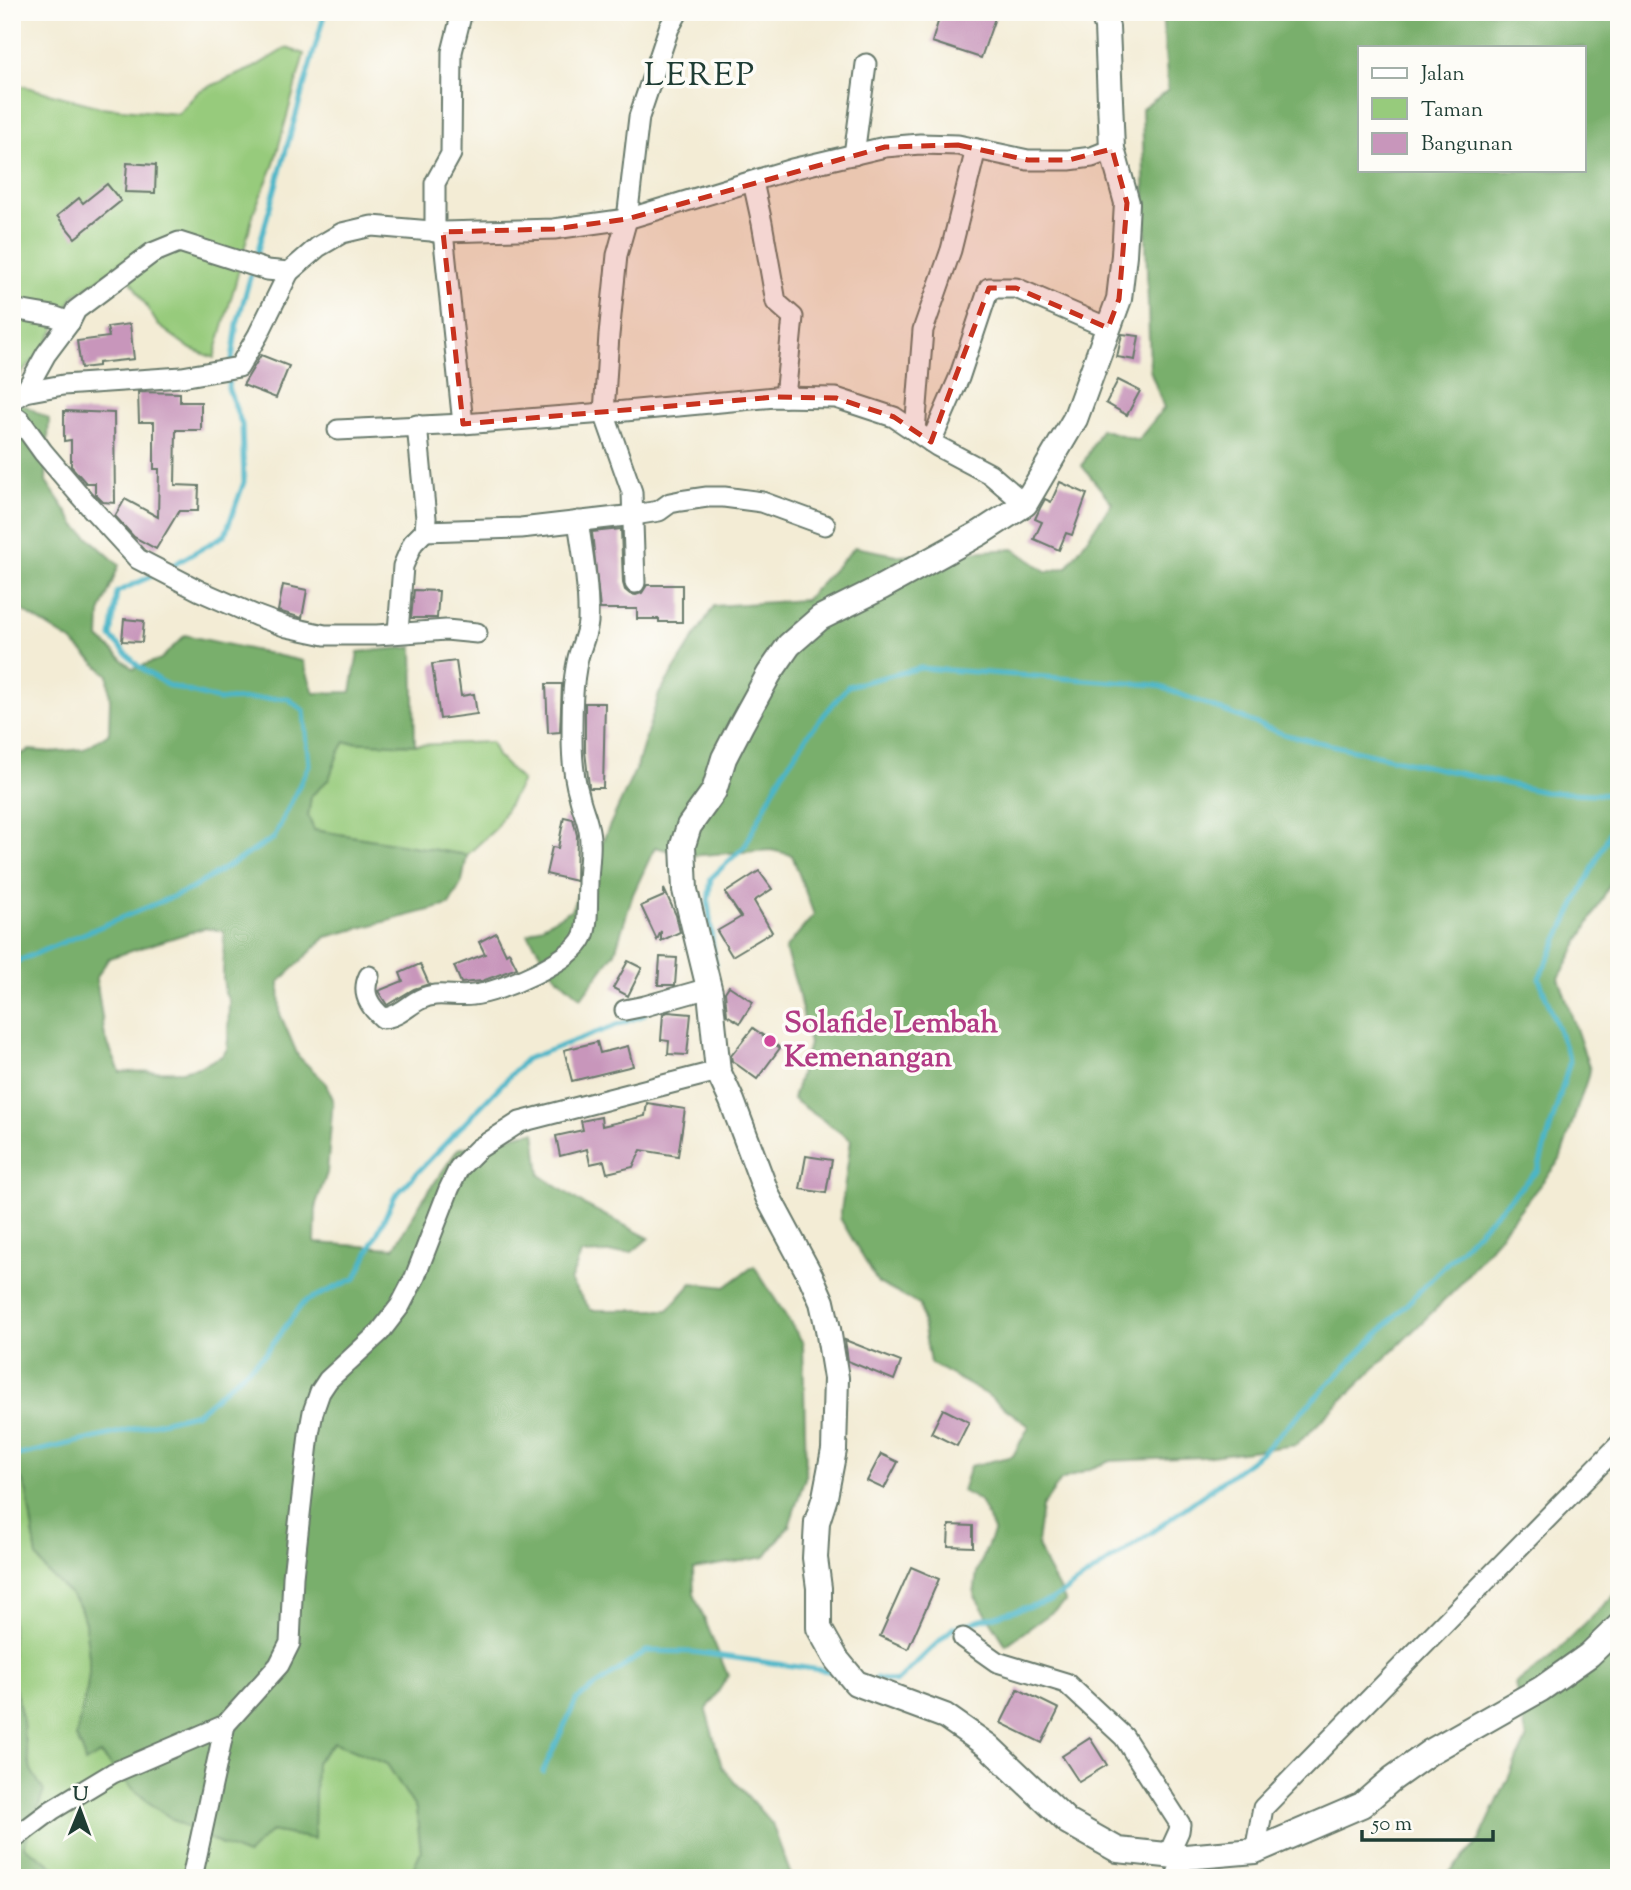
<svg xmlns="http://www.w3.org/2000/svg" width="1631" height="1890" font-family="'Sorts Mill Goudy',serif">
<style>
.green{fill:#97cb7c;stroke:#5b8458;stroke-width:2}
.forest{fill:#79af6c;stroke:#4c7650;stroke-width:2;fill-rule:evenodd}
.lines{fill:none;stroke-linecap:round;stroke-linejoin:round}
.stream{stroke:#4bb6c8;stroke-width:5}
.building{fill:#c896bb}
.minor-casing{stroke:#697a6c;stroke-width:23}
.tertiary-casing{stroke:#697a6c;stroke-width:28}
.minor{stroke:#fff;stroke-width:19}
.tertiary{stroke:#fff;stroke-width:24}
.marked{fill:#c8321e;fill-opacity:0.2;stroke:#c8321e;stroke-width:5;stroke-dasharray:14 9;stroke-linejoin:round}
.hotel-dot{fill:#d1479c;stroke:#fdfcf7;stroke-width:2.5}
.labels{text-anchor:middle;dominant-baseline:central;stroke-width:7;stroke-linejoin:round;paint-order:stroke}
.hotel-label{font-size:30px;font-weight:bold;fill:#b23c85;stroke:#fdfcf7;text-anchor:start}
.quarter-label{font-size:33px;letter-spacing:2px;fill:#1f3d34;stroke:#fdfcf7}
</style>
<rect width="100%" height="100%" fill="#fdfcf7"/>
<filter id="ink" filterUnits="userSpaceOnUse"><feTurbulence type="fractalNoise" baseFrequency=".0143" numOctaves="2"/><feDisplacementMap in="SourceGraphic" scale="14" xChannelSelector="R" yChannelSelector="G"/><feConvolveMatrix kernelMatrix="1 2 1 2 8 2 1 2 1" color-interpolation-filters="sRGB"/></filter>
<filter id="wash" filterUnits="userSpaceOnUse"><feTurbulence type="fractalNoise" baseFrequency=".00686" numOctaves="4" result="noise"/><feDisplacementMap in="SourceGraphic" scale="28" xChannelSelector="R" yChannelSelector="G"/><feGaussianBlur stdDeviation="1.57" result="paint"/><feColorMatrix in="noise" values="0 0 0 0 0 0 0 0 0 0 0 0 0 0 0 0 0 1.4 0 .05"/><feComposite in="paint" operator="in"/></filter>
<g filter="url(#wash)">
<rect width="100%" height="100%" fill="#f3ecd5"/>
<!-- green -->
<g class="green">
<path d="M286 48 304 54 273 167 254 211 236 281 214 358 191 349 158 325 121 265 74 296 42 351 12 384V83L100 107 178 114 199 91 253 68Z"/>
<path d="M345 742 415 745 491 742 497 756 522 781 495 829 467 855 314 830 308 816 311 796 329 779 338 754Z"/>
<path d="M12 1474 21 1478 27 1493 37 1557 46 1571 70 1594 80 1607 85 1623 89 1657V1673L87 1689 76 1737 82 1749 85 1763 99 1754 139 1794 159 1810 221 1845 271 1831 313 1838 316 1762 334 1742 387 1764 416 1809 421 1851 409 1878H70L24 1846 43 1791 31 1770 24 1737 23 1721 12 1677Z"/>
</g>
<!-- forest -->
<g class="forest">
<path d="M1162 12H1619V868L1559 978 1590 1070 1560 1160 1456 1289 1296 1445 1203 1457 1110 1461 1061 1480 1042 1507 1037 1543 1046 1565 1066 1602 1006 1645 974 1595 977 1572 994 1530 980 1501 962 1491 970 1466 1013 1456 1029 1426 986 1394 930 1363 920 1305 878 1283 840 1218 851 1140 793 1099 809 1044 798 991 785 949 814 915 792 855 771 850 688 856 655 847 633 894 615 952 581 998 555 975 528 934 571 910 637 766 659 694 714 606 805 600 855 547 902 556 1014 549 1047 572 1067 567 1112 503 1082 466 1101 429 1138 440 1164 408 1150 370 1142 109 1168 90ZM1360 47H1584V170H1360Z"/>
<path d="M12 398 49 419 46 481 77 527 119 565 100 613 99 638 133 669 161 659 185 635 303 661 314 693 351 692 358 652 413 647 415 745 345 742 338 754 329 779 311 796 308 816 314 830 467 855 462 882 449 905 326 937 279 982 280 1014 298 1056 325 1082 333 1099 327 1173 316 1204 315 1243 394 1248 421 1202 458 1149 525 1133 535 1132 540 1175 583 1204 649 1238 632 1252 581 1254 570 1281 591 1310H668L692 1283 725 1287 754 1266 803 1343 806 1475 789 1526 765 1557 693 1569 694 1594 728 1676 706 1711 722 1767 772 1824 792 1878H409L421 1851 416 1809 387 1764 334 1742 316 1762 314 1839 271 1831 247 1855C212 1842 165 1819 138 1793 124 1781 112 1767 100 1754L85 1763 82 1749 76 1737 87 1689 89 1673V1657L85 1623 80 1607 70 1594 46 1571 37 1557 27 1493 21 1478 12 1474V758L30 750 52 752 84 749 109 733 110 701 108 675 71 641 12 604ZM204 928 224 931 223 978 225 993 229 1001 228 1040 227 1049 222 1056 199 1067 182 1071 120 1072 105 1037 96 978 109 958Z"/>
<path d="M1619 1590V1878H1444L1479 1841 1527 1738 1515 1684 1549 1659Z"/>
<path d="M12 1677 23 1721 24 1737 31 1770 44 1791 24 1846 70 1878H12Z"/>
</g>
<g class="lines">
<!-- stream -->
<g class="stream">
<path d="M168 568 225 535 244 482 242 425 228 388 237 324 325 12"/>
<path d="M12 962 18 961 191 889 274 838 309 765 304 711 287 698 219 700 167 685 137 665 111 637 117 592 156 574"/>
<path d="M715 964 708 902 711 878 745 846 781 775 809 733 848 686 920 668 1156 685 1286 735 1544 792 1619 795"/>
<path d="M19 1455 104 1436 197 1413 264 1355 304 1302 356 1278 395 1196 526 1059 644 1015"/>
<path d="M876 1678 896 1682 953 1628 1052 1600 1145 1537 1261 1453 1538 1170 1570 1061 1539 978 1619 814"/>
<path d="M543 1771 577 1699 646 1651 693 1652 835 1672"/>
</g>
</g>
<g id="blocks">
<!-- building -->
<g class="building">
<path d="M941 12H997L981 58 932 42Z"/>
<path d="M127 163 156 165 155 193 125 192Z"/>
<path d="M107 184 121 201 75 238 57 216 79 198 83 203Z"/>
<path d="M130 324 134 359 98 363V366L81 368 77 341 109 337 107 327Z"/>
<path d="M1122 334 1139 336 1135 360 1117 357Z"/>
<path d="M261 355 289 366 276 398 243 385Z"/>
<path d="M1118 380 1140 391 1127 415 1106 403Z"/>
<path d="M138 392 180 393V402H201V430H176L175 485 199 486 198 511H179L156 549 134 537 115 516 125 499 158 517 159 469H154V422H139Z"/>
<path d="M64 411 114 413 115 503 103 502 95 494V483H86L71 466V440L64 441Z"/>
<path d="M1060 482 1087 494 1072 535 1066 533 1059 550 1034 539 1042 522 1035 519 1040 508 1045 499 1051 502Z"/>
<path d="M621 529 623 583 625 590 630 594 636 595 642 593 647 585H682V622H659V619H637V609H600L592 532Z"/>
<path d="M283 585 307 590 302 618 278 611Z"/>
<path d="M414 590 439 591 437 618H411Z"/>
<path d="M124 619 144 621 142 642 122 641Z"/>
<path d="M456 661 461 696 474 694 477 714 440 719 432 664Z"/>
<path d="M546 684H562L560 732 548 733Z"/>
<path d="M585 703H605L603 788H590L589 786 585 751Z"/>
<path d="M564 817 573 819 577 835 576 881 546 874 552 847 558 848Z"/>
<path d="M759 871 772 889 754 901 772 932 732 956 717 931 741 917 725 893Z"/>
<path d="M664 889 676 915 680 932 661 941V931L657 940 641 906 664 896Z"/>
<path d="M496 933 506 954 509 952 517 968 482 981 461 983 454 966 485 954 479 942Z"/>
<path d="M660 957 677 958 675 985H658Z"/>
<path d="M628 961 642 968 628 996 613 988Z"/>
<path d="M420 964 429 984 414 989 387 1005 378 991 403 981 400 973Z"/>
<path d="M729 986 753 1002 740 1023 727 1015 725 992Z"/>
<path d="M668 1012 691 1014 687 1055 668 1054 669 1041 661 1040 663 1014Z"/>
<path d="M753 1028 780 1048 757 1079 732 1061 731 1056Z"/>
<path d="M597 1042 600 1053 628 1046 633 1066 572 1081 564 1050Z"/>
<path d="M647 1103 685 1109 678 1156 641 1150 633 1167 607 1173 604 1161 590 1164 587 1149 560 1156 556 1136 583 1130 581 1121 601 1117 602 1126 645 1116Z"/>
<path d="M806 1156 832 1160 826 1193 800 1189Z"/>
<path d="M845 1340 901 1362 894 1380 848 1361Z"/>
<path d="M943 1409 969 1422 957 1446 931 1433Z"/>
<path d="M881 1454 898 1462 884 1489 867 1481Z"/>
<path d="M949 1525 973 1526V1547L948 1546Z"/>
<path d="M911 1567 939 1579 908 1649 880 1636Z"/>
<path d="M1018 1689 1059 1709 1042 1743 1001 1723Z"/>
<path d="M1090 1738 1107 1765 1079 1782 1062 1756Z"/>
</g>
</g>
</g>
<g filter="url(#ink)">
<use href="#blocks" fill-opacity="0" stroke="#697a6c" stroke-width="2"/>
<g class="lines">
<!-- minor casing -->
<g class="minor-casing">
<g id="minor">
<path d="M854 155 866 64"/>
<path d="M753 182 762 223 776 302 793 317 785 397"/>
<path d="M435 232V183L451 154 452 52 462 12"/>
<path d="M443 232 463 424"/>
<path d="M12 309 53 316 70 322"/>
<path d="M25 392 63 385 182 377 239 367 258 335 289 272"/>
<path d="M12 400 25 392 46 354 70 322 76 310 152 253 179 242 267 270 289 272 318 247 342 233 372 226 443 232 554 229 627 219 792 169 885 147 920 144 958 145 1028 160H1069L1092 157 1112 149"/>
<path d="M12 414 20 420 43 452 83 499 138 559 200 591 257 616 287 627 325 635H377L446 630 477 633"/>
<path d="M338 430 463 424 604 413 775 397 836 398 894 417 937 446 990 474 1025 504"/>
<path d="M915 431 923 330 951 250 976 149"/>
<path d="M931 442 959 378 989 288H1016L1108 328"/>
<path d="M425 531 521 528 634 515 659 511 670 503 680 501 707 497H724L762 502 825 525"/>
<path d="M635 583 632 492 604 413 609 335 617 255 627 219 639 117 669 28 678 12"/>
<path d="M398 632 403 566 413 543 425 531 426 518 417 425"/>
<path d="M369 976C361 993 369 1006 383 1018 403 1017 413 997 435 995 448 994 460 997 473 995 498 993 573 961 583 937 589 925 587 898 588 884 588 866 593 844 588 826 586 816 581 806 579 795 574 779 572 755 572 737 572 711 572 684 578 658 581 646 587 634 588 622 589 588 583 554 578 521"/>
<path d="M625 1010 645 1006 709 988"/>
<path d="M963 1638 997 1662 1066 1683 1124 1737 1180 1824 1179 1831 1168 1855"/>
<path d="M12 1840 52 1810 113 1773 225 1725"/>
<path d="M1255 1851 1263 1808 1619 1445"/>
<path d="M192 1878 225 1725 279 1665 290 1643 293 1577 309 1434 313 1412 320 1392 328 1380 380 1332 400 1306 415 1277 449 1189 459 1168 478 1149 520 1122 718 1071"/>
<path d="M1175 1878 1185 1857"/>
</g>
</g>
<!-- tertiary casing -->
<g class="tertiary-casing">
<path id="tertiary" d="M1102 12 1107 27 1112 149 1127 203 1124 255 1119 299 1075 419 1025 504 980 533 882 587 820 618 789 645 769 674 741 725 724 758 714 791 689 826 683 845 685 890 710 992 718 1071 732 1101 768 1197 811 1277 822 1302 828 1329 836 1378 834 1450 825 1497 817 1522 815 1558 819 1588V1628L837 1660 856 1683 945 1716 988 1746 1068 1822 1118 1850 1185 1857 1255 1851 1362 1805 1392 1779 1430 1752 1541 1689 1589 1655 1619 1626"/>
</g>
<!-- minor -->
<use href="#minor" class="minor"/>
<!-- tertiary -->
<use href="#tertiary" class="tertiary"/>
</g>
</g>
<!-- marked area -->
<path class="marked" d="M958 145 1028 160H1069L1112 149 1127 203 1119 299 1108 328 1016 288H989L931 442 894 417 836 398 775 397 463 424 443 232 554 229 627 219 885 147Z"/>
<!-- markers -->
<circle class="hotel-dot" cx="770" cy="1041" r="7"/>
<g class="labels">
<!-- hotel labels -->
<g class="hotel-label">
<text x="784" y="1024">Solafide Lembah<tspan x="784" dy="34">Kemenangan</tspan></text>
</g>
<!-- quarter labels -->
<g class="quarter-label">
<text x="700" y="77">LEREP</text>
</g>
</g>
<!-- margin -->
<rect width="1631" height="1890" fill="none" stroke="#fdfcf7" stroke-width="42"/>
<!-- legend -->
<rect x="1358" y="46" width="228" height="126" fill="#fdfcf7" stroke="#a4b0a9" stroke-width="2"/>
<rect x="1372" y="68" width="35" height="10" fill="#ffffff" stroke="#a4b0a9" stroke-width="2"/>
<text x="1421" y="80" font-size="21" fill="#1f3d34">Jalan</text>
<rect x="1372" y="98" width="35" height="21" fill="#97cb7c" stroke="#a4b0a9" stroke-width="2"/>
<text x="1421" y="116" font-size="21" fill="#1f3d34">Taman</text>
<rect x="1372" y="133" width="35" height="21" fill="#c896bb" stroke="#a4b0a9" stroke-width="2"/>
<text x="1421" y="150" font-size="21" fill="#1f3d34">Bangunan</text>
<!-- north arrow -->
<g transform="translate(80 1810) rotate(1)" stroke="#fdfcf7" stroke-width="5" paint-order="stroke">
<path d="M0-5L12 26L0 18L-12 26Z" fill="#1f3d34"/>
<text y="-10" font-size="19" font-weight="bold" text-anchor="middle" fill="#1f3d34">U</text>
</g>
<!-- scale -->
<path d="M1362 1830v10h131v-10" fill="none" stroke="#1f3d34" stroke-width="3.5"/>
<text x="1372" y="1830" font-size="21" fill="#1f3d34" stroke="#fdfcf7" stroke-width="5" paint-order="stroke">50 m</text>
</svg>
